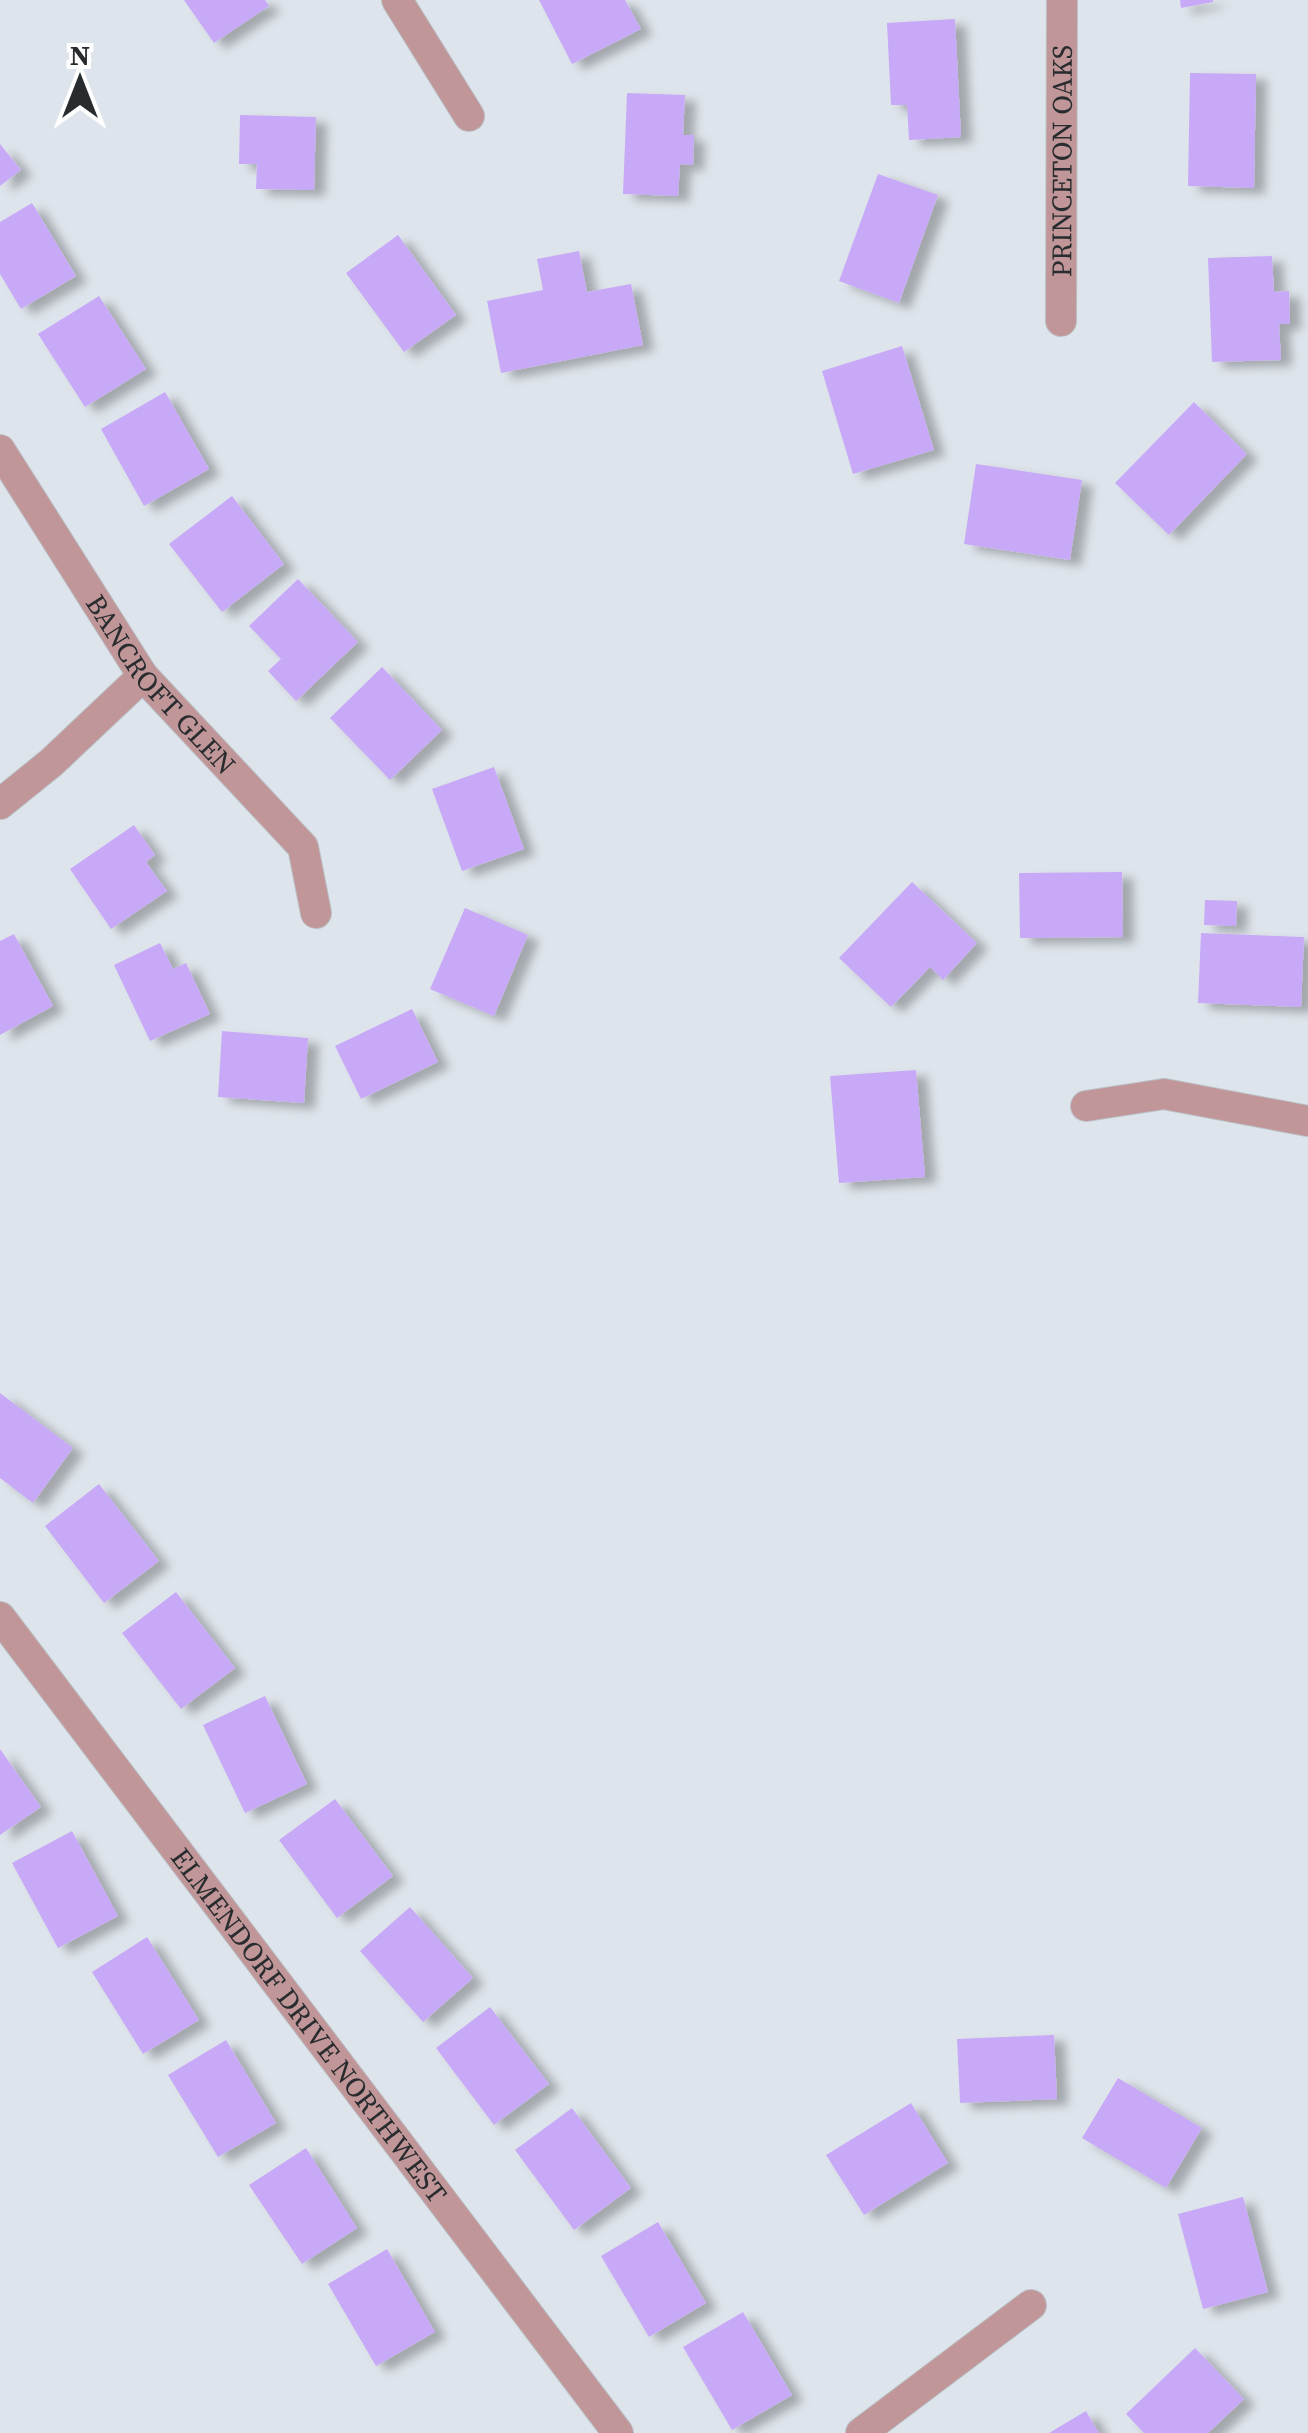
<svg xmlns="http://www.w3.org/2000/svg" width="1308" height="2433" font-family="'Source Serif 4',serif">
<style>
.building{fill:#c8a9f7;filter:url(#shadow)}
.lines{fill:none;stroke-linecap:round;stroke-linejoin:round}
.street-casing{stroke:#babfc5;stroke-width:32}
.street{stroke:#c09699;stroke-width:30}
.labels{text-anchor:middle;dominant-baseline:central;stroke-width:10;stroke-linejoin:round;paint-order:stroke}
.street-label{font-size:28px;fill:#292c2e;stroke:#fff}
</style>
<defs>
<filter id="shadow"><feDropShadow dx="11" dy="6" stdDeviation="5" flood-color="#0004"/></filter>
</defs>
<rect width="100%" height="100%" fill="#dee4eb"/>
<!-- building -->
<g class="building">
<path d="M184 0H265L269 6 214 43Z"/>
<path d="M539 0H625L641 29 572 64Z"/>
<path d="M1180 0H1213V2L1181 8Z"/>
<path d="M955 19 961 137 909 140 907 105H891L887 23Z"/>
<path d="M1190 73 1256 74 1254 188 1188 186Z"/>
<path d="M627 93 685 95 683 135H694L693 165 680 164 678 196 623 194Z"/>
<path d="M240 115 316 117 314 190 256 189 257 164H239Z"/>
<path d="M0 144 21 170 0 186Z"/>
<path d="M878 174 938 195 899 303 839 281Z"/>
<path d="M32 203 76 276 21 309 0 274V222Z"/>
<path d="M398 235 456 315 404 352 346 273Z"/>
<path d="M579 251 587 292 631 284 643 345 501 373 487 301 543 290 537 259Z"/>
<path d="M1272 256 1274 292 1289 291 1290 324H1279L1281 360 1212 362 1208 258Z"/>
<path d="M99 296 146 369 85 407 38 334Z"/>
<path d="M902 346 934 450 853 474 822 371Z"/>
<path d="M165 392 209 469 144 506 101 429Z"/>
<path d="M1194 402 1247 454 1169 535 1115 483Z"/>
<path d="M976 464 1082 480 1070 560 964 544Z"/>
<path d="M232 496 284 564 222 612 169 544Z"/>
<path d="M298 579 358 642 296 701 268 671 281 659 249 626Z"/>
<path d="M382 667 442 730 390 780 330 718Z"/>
<path d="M494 767 524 849 462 871 432 789Z"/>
<path d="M134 825 155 855 146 862 167 891 111 929 70 869Z"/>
<path d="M1122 872 1123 937 1020 938 1019 873Z"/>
<path d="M912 882 977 943 943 980 930 967 891 1007 839 958Z"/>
<path d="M1205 900 1237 901 1236 926 1204 925Z"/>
<path d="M465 908 528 935 494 1016 430 989Z"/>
<path d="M1201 933 1304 937 1301 1007 1198 1003Z"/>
<path d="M14 934 53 1006 0 1035V941Z"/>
<path d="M160 943 173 969 186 963 210 1014 150 1041 114 965Z"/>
<path d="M412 1009 438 1062 361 1099 335 1046Z"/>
<path d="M222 1031 308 1038 304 1103 218 1097Z"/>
<path d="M916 1070 925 1177 839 1183 830 1076Z"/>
<path d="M0 1393 73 1448 33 1503 0 1478Z"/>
<path d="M99 1484 159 1561 104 1603 45 1526Z"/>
<path d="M176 1592 235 1668 181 1709 122 1633Z"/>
<path d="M265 1696 307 1784 245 1813 203 1725Z"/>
<path d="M0 1749 41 1807 0 1835Z"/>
<path d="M335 1799 393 1876 337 1918 279 1840Z"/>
<path d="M72 1831 118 1916 58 1948 12 1863Z"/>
<path d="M410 1907 473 1978 423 2022 360 1951Z"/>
<path d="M147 1937 199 2020 143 2054 92 1972Z"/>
<path d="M490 2007 549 2084 494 2125 436 2048Z"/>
<path d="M1054 2035 1057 2099 960 2103 957 2039Z"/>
<path d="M226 2040 276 2123 218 2157 168 2075Z"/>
<path d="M1118 2078 1202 2128 1166 2188 1082 2138Z"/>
<path d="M911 2103 948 2163 864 2215 826 2155Z"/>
<path d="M572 2108 631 2188 574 2230 515 2150Z"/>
<path d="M306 2148 357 2228 302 2264 249 2185Z"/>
<path d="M1243 2197 1268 2292 1203 2309 1178 2214Z"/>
<path d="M658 2222 706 2303 649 2337 601 2256Z"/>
<path d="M387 2249 435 2332 376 2366 328 2284Z"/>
<path d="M743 2312 792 2395 732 2430 683 2347Z"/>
<path d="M1195 2348 1244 2399 1208 2433H1144L1126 2414Z"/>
<path d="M1086 2411 1099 2433H1049Z"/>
</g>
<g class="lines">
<!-- street casing -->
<g class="street-casing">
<g id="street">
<path d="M397 0 469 116"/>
<path id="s1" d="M1061 321 1062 0"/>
<path id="s2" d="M0 450 143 676 303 847 316 913"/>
<path d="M0 804 52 762 143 676"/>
<path d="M1086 1106 1164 1094 1308 1121"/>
<path id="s3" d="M0 1617 618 2433"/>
<path d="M861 2433 1031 2305"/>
</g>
</g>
<!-- street -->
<use href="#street" class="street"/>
</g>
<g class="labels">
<!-- street labels -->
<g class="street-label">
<text stroke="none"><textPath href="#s1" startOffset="160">PRINCETON OAKS</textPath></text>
<text stroke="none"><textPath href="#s2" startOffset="285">BANCROFT GLEN</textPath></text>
<text stroke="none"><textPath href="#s3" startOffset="512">ELMENDORF DRIVE NORTHWEST</textPath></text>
</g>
</g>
<!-- north arrow -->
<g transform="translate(80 80)" stroke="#ffffff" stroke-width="8" paint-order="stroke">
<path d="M0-8L18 38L0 25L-18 38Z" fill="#292c2e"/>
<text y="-15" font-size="28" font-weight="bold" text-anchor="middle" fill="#292c2e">N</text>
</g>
</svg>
